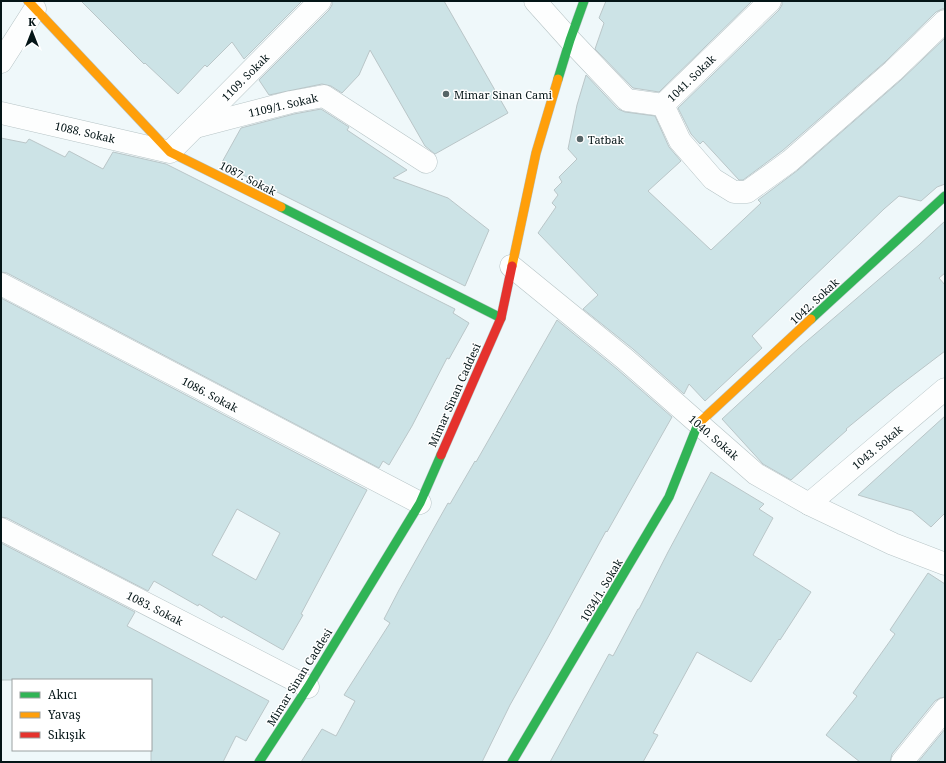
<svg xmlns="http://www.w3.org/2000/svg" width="946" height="763" font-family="'Noto Serif',serif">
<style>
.building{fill:#cce3e6;stroke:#bac6c8;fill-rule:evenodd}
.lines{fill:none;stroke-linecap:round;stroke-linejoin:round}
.street-casing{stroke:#b7c4c6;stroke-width:23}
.fast-casing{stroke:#b7c4c6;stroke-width:10}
.slow-casing{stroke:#b7c4c6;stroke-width:10}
.jam-casing{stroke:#b7c4c6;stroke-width:10}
.street{stroke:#fdfefe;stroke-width:22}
.fast{stroke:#30b455;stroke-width:9}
.slow{stroke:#ff9f0a;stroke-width:9}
.jam{stroke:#e5322d;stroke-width:9}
.poi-dot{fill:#566466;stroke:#fff;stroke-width:1.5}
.labels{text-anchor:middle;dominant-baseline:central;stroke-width:3;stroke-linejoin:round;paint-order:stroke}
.street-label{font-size:11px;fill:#041517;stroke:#fff}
.poi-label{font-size:11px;fill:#041517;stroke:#fff;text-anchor:start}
</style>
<rect width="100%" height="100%" fill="#eff8fa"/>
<!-- building -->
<g class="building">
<path d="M81 1H302L244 59 232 42 207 67 205 65 178 94 145 63 144 64Z"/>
<path d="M332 1H444L508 113 435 154 425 146 370 50 359 75 342 93 331 86 322 84 269 95 259 80 329 10 332 5Z"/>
<path d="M606 1H752L659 92 633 88 595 49 604 23 599 18Z"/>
<path d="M782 1H945V9H942L936 12 885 62 782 151 743 180H739L703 141 700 144 691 134 678 108 779 10 782 5Z"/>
<path d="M945 38V184L937 187 921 201 899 196 884 209 752 336 762 348 705 401 689 384 684 394 633 349 583 309 598 295 538 233 556 207 552 203 558 195 554 190 562 182 559 177 577 159 568 149 577 105 586 75 618 109 625 112 655 116 669 147 681 161 648 191 711 250 761 203 758 200 798 170 901 80Z"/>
<path d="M321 109 349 127 347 130 407 170 393 178 448 198 489 230 465 286 221 164 241 128 294 114Z"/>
<path d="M1 138 26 143 29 139 65 157 69 151 103 169 113 152 166 164 455 309 453 313 469 323 449 359 447 358 412 426 389 465 383 461 379 468 7 273 1 272Z"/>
<path d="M945 221V273L939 278 945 285V351L895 389 846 429 847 430 791 480 763 464 722 419 800 347 919 245Z"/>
<path d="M1 298 367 490 301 614 303 615 283 650 223 616 222 618 199 604 198 606 154 581 148 591 7 518 1 517ZM237 509 280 533 256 580 212 555Z"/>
<path d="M557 320 617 369 672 417 607 532 606 531 547 639 510 705 482 762H301L322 729 336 736 355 701 344 695 390 623 384 619 399 590 448 503 450 504 475 461 476 462Z"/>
<path d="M945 416V513L931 527 912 511 858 495Z"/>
<path d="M711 472 764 504 759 509 773 518 753 555 811 592 780 640 779 639 751 682 697 652 653 733 658 735 643 762H550L609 654 613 656 638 609H639L668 552Z"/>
<path d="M1 543 135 612 127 626 269 701 246 741 236 736 223 762H151V680H1Z"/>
<path d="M928 573 945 584V697L940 698 935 701 892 754 890 762H860L826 735 857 696 853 693 895 634 890 630Z"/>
<path d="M945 729V762H918Z"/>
</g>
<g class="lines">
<!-- street casing -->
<g class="street-casing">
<g id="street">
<path d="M535 1 570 40 627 100 663 105 770 1"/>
<path d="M1 62 35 9"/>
<path d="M663 105 680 141 713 179 734 192H747L790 161 893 71 945 21"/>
<path d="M1 113 170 152 320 1"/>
<path d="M195 127 291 102 324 96 426 162"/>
<path d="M511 266 625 359 756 474 809 504 893 544 945 564"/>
<path d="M1 284 420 503"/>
<path d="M809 504 945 389"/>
<path d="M1 529 308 687"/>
<path d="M902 762 945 709"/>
</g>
</g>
<!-- fast casing -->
<g class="fast-casing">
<g id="fast">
<path d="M558 79 570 40 584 1"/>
<path d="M281 207 501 318"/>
<path d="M811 319 945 196"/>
<path d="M259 762 308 687 420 503 441 455"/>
<path d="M512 762 669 497 698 424 700 422"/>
</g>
</g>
<!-- slow casing -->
<g class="slow-casing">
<g id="slow">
<path d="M28 1 170 152 281 207"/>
<path d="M512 266 536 153 558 79"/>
<path d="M700 422 811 319"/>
</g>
</g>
<!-- jam casing -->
<g class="jam-casing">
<path id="jam" d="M441 455 501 318 512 266"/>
</g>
<!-- street -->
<use href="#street" class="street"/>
<!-- fast -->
<use href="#fast" class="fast"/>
<!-- slow -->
<use href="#slow" class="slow"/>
<!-- jam -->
<use href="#jam" class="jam"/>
</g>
<!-- markers -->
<g class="poi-dot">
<circle cx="446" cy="94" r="4"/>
<circle cx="580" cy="139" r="4"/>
</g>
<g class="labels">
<!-- street labels -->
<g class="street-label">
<text transform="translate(245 77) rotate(-45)">1109. Sokak</text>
<text transform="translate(691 78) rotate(-44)">1041. Sokak</text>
<text transform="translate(283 105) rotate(-13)">1109/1. Sokak</text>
<text transform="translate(85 132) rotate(13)">1088. Sokak</text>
<text transform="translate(248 178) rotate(27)">1087. Sokak</text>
<text transform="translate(814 301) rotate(-43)">1042. Sokak</text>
<text transform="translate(210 394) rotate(28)">1086. Sokak</text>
<text transform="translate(454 395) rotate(-66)">Mimar Sinan Caddesi</text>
<text transform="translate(714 437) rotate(41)">1040. Sokak</text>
<text transform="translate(877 447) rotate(-40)">1043. Sokak</text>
<text transform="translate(601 590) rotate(-59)">1034/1. Sokak</text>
<text transform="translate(155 608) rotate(27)">1083. Sokak</text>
<text transform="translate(299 677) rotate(-58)">Mimar Sinan Caddesi</text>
</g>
<!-- poi labels -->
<g class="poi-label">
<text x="454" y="94">Mimar Sinan Cami</text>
<text x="588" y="139">Tatbak</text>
</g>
</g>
<!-- border -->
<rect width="946" height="763" fill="none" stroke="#041517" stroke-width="4"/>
<!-- legend -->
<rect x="12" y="679" width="140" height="72" fill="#ffffff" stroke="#9ba1a2"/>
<rect x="20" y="692" width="20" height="6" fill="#30b455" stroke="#9ba1a2"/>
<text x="48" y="699" font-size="12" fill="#041517">Akıcı</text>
<rect x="20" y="712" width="20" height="6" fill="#ff9f0a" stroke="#9ba1a2"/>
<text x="48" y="719" font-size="12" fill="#041517">Yavaş</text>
<rect x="20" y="732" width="20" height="6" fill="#e5322d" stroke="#9ba1a2"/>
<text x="48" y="739" font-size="12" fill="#041517">Sıkışık</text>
<!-- north arrow -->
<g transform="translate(32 32)" stroke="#ffffff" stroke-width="3" paint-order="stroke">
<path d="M0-3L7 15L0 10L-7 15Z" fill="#041517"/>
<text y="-6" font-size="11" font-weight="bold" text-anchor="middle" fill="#041517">K</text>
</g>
</svg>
